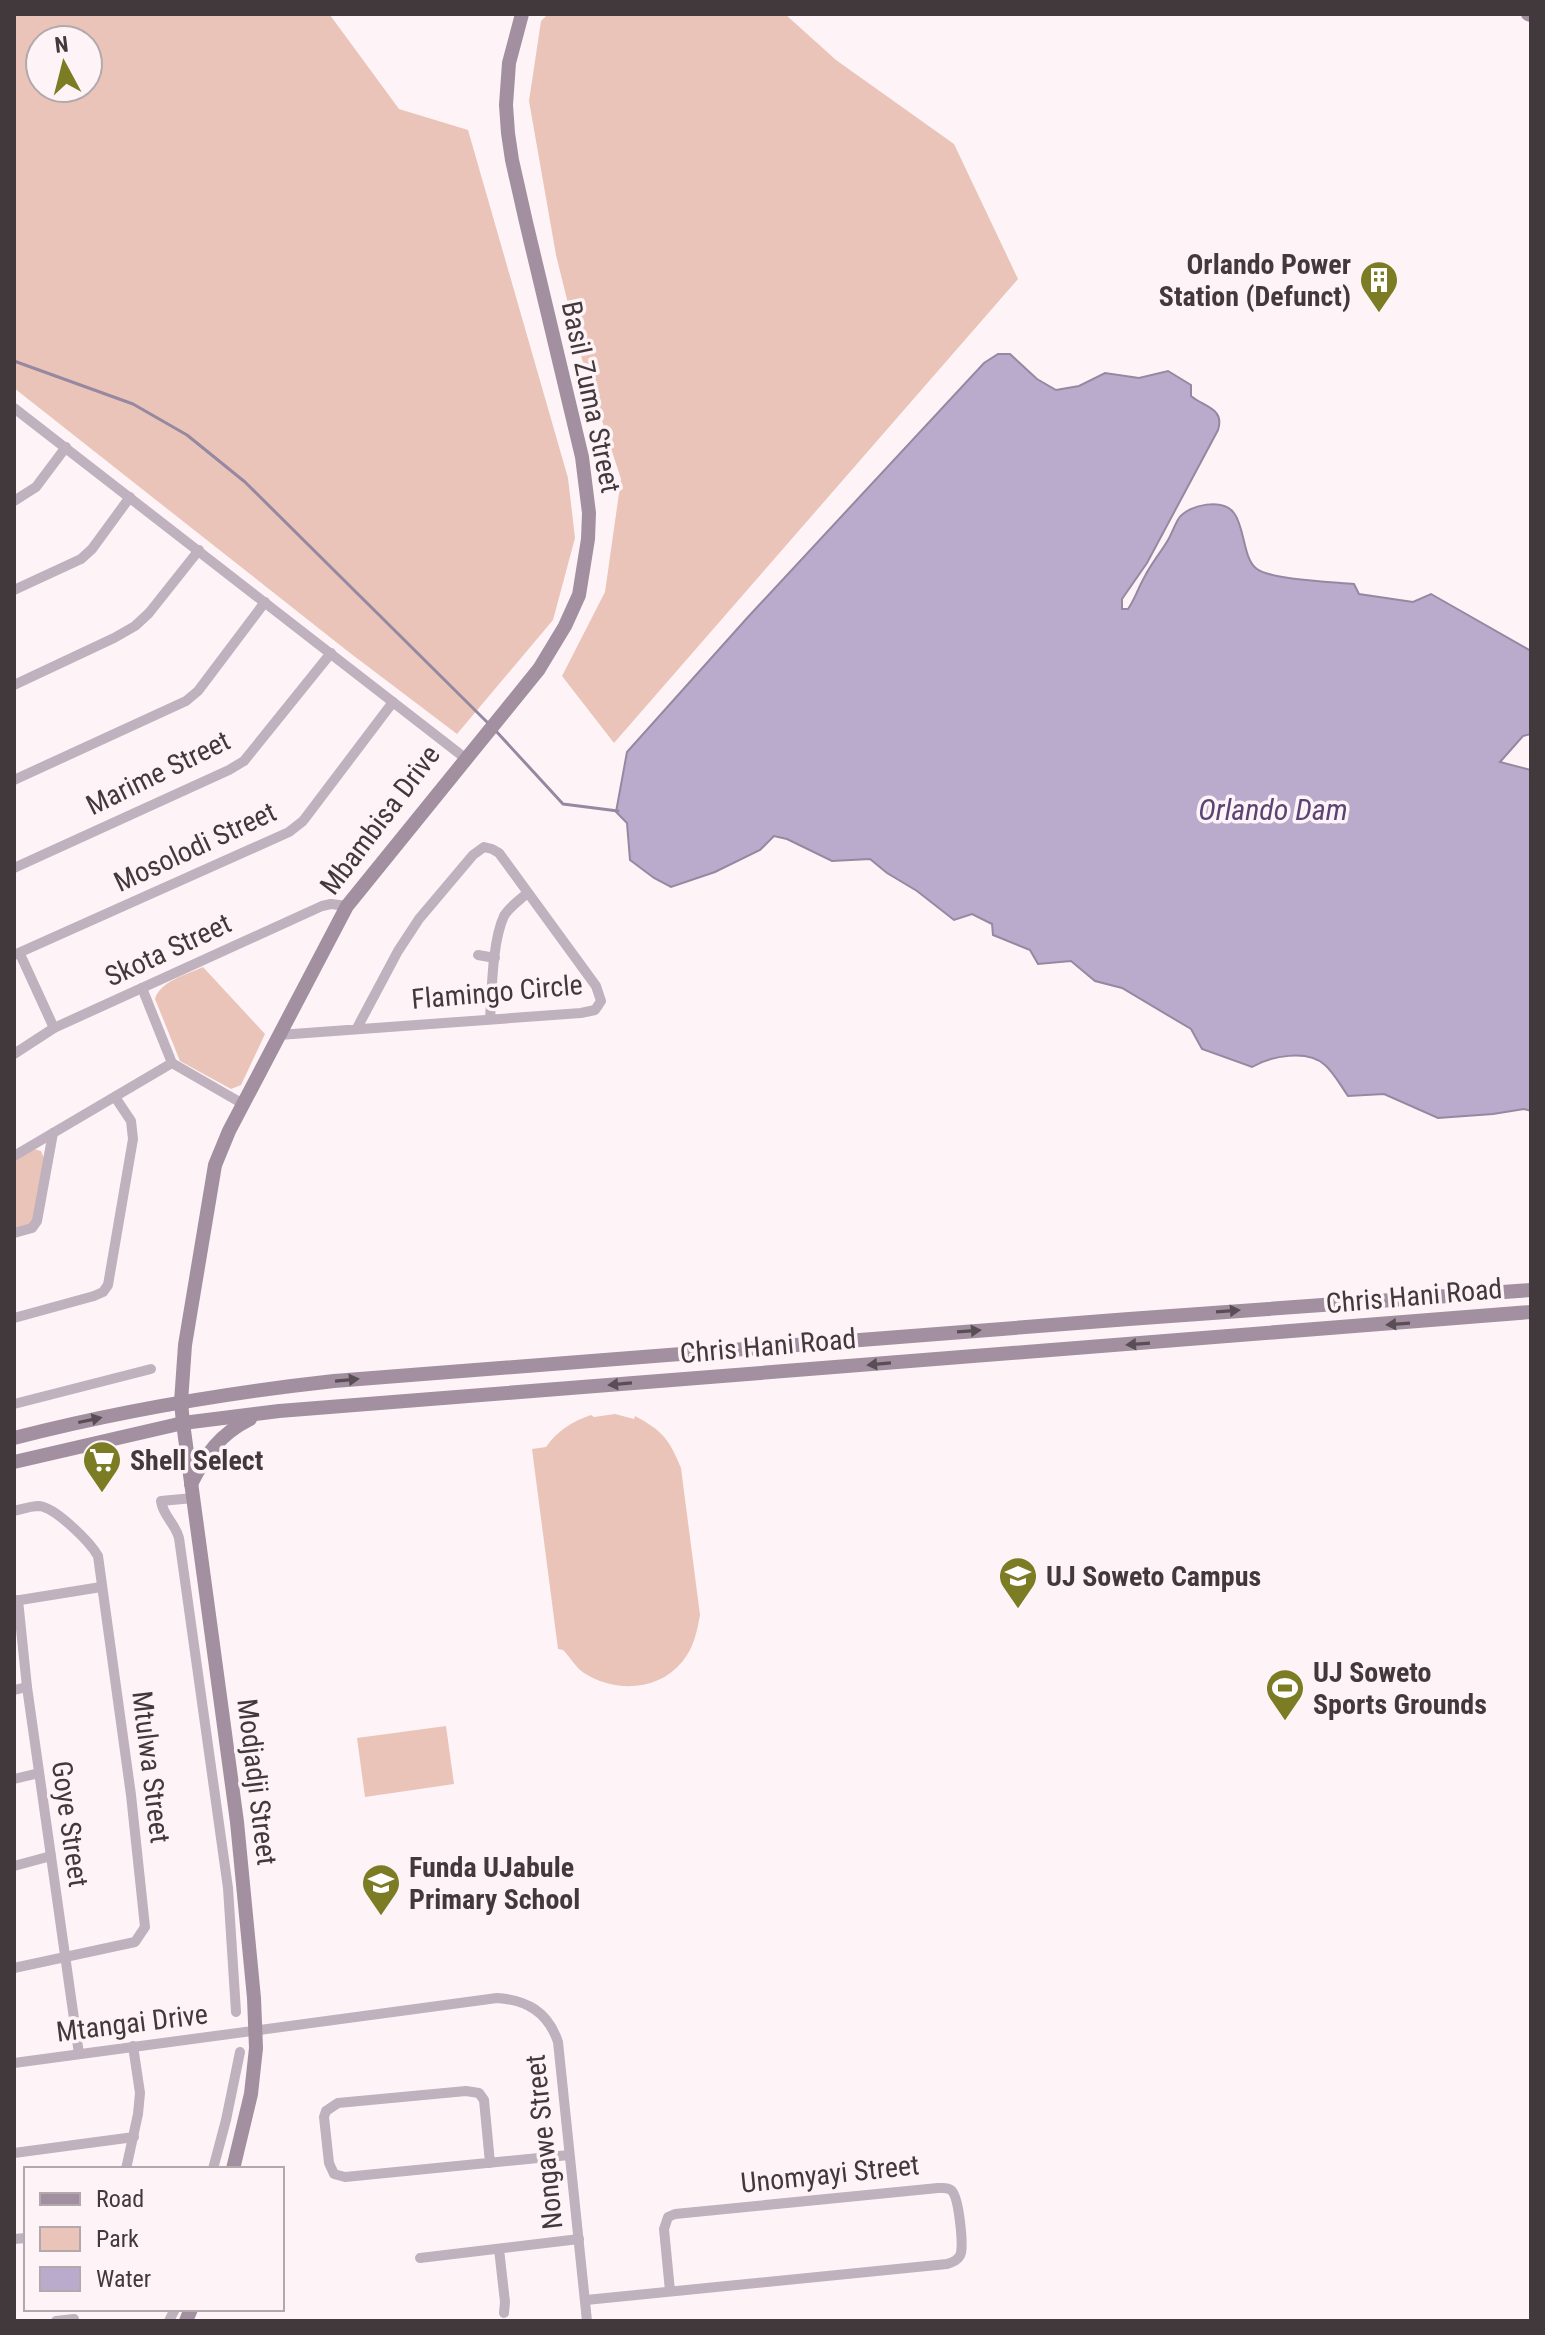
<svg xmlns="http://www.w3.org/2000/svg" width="1545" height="2335" font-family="'Roboto Condensed',sans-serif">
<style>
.green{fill:#eac4b8;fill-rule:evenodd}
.water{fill:#baaacc;stroke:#9688a1;stroke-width:2}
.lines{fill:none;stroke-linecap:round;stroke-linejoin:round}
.stream{stroke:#9688a1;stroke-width:3}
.street{stroke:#bfb1bd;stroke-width:10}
.secondary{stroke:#a28fa0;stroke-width:14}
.oneway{fill:#5a4e56}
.labels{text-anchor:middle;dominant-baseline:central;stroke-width:7;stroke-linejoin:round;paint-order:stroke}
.poi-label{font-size:28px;font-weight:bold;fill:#42393d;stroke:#fef4f8;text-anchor:start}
.street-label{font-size:28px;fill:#42393d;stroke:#fef4f8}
.water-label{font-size:30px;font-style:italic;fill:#5b4473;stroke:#fef4f8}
</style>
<rect width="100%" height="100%" fill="#fef4f8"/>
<!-- green -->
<g class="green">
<path d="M14 14 330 15 399 109 468 130 568 478 575 538 553 620 457 734 350 653 14 388ZM40 40H88V88H40Z"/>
<path d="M548 14H785L836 60 954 144 1018 279 614 743 562 676 605 592 621 479 581 356 556 255 529 101 541 21Z"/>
<path d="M203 967 265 1034 241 1085 231 1089 180 1061 155 999C160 981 188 974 203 967Z"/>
<path d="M34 1149 41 1151 44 1158 33 1221 28 1225 14 1229V1161Z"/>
<path d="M615 1414 634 1419 635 1416C663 1431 669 1439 681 1468L700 1615C697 1631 694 1648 682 1662 658 1691 615 1693 584 1673 576 1668 570 1657 563 1650L558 1649 532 1449 546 1447C557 1431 573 1421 591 1415L594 1417Z"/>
<path d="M446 1726 454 1784 365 1797 357 1738Z"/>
</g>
<!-- water -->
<path class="water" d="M998 354H1010L1037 379 1056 390 1079 386 1105 373 1139 378 1168 371 1191 385V396C1204 407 1225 408 1218 430L1147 563 1122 599V609H1128C1136 597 1138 588 1145 576 1151 564 1161 552 1168 540 1172 533 1175 524 1179 518 1190 504 1223 498 1234 513 1245 527 1243 560 1257 569 1272 580 1334 582 1354 584L1359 594 1413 602 1431 594 1531 651V734L1523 736 1500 762 1531 770V1111L1524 1109 1493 1114 1438 1118 1384 1094 1348 1096C1341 1086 1334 1073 1325 1065 1307 1049 1271 1056 1252 1067L1202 1049 1191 1029 1122 988 1095 981 1071 961 1038 964 1030 950 993 935 992 924 972 914 954 920 917 891 887 873 870 859 832 861 787 839 774 836 760 850 715 872 671 887 654 878 630 860 627 823 616 812 627 752 748 617 984 363Z"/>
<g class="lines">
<!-- stream -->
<g class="stream">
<path d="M14 361 133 404 187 435 245 482 490 725"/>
<path d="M495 730 563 804 618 811"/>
</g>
<!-- street -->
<g class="street">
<path d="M14 408 465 758"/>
<path d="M14 501 36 487 66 447"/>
<path d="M14 590 81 559 92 549 130 497"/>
<path d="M14 685 114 638 135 626 149 613 199 550"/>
<path d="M14 780 186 701 198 691 265 602"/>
<path d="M14 868 229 770 244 761 331 653"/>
<path d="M20 954 54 1028"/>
<path d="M14 955 289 832 303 821 393 702"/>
<path d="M478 955 495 958"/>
<path d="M142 988 172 1063 243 1104"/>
<path d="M490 1019C492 990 492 942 504 916 509 907 520 900 527 893"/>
<path d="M279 1035 581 1013 595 1010 601 1001 596 986 499 853 492 849 484 847 473 855 419 919 398 951 357 1028"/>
<path d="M14 1054 54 1028 322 906 331 904 347 906"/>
<path d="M14 1156 172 1063"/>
<path d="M14 1233 32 1228 37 1221 53 1133"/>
<path d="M14 1318 94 1296 103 1292 108 1285 133 1139 131 1121 115 1097"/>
<path d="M14 1404 151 1369"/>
<path d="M193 1498 161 1501C163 1516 175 1523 179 1538L228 1888 236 2012"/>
<path d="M14 1511C22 1509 31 1506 39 1506 55 1507 90 1542 98 1556L131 1795 145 1927 135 1942 14 1968"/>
<path d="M18 1600 27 1687 79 2054"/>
<path d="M14 1601 101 1587"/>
<path d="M14 1690 27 1687"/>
<path d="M14 1779 39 1773"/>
<path d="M14 1866 51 1856"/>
<path d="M14 2063 497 1998C527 2000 548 2012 558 2042L587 2321"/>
<path d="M14 2153 134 2137"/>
<path d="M490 2163 484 2100 479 2093 466 2091 338 2103 326 2111 324 2117 329 2163 334 2174 345 2177 569 2155"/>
<path d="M126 2169 138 2114 140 2093 133 2046"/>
<path d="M213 2169 226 2120 240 2052"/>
<path d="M14 2239 26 2238"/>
<path d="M499 2249 505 2302 504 2313"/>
<path d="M420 2258 579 2239"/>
<path d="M586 2300 947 2264C953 2262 959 2260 961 2253 963 2242 959 2196 951 2190 947 2187 943 2188 938 2188L675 2214 668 2217 664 2229 670 2291"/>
<path d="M56 2321 74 2319"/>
<path d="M169 2321 175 2309"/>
</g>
<!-- secondary -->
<g class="secondary">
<path d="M1528 14 1531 15"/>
<path d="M14 1438C119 1411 225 1393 334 1381L1129 1319 1531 1290"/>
<path d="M14 1462 183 1423 279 1411 1531 1312"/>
<path d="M191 1484C206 1454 220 1434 250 1419"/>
<path d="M233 2169 251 2094 256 2048 254 1998 237 1822 183 1423 181 1402 185 1345 215 1165 229 1131 347 906 539 669 565 626 579 595 588 539 589 513 582 457 526 222 512 160 508 133 506 105 509 63 522 14"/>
<path d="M186 2321 191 2309"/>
</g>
</g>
<!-- one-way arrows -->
<defs><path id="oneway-solid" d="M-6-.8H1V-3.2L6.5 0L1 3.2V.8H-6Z" transform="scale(2)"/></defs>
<g class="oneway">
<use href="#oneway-solid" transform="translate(1228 1311) rotate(-4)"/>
<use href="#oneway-solid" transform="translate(1398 1324) rotate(176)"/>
<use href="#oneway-solid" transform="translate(969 1331) rotate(-4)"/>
<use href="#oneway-solid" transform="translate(1138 1344) rotate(176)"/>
<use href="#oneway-solid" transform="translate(879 1364) rotate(175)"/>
<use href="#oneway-solid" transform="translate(347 1380) rotate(-5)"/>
<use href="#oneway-solid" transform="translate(620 1384) rotate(175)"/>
<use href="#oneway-solid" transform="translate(90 1420) rotate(-12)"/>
</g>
<!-- icons -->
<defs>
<g id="building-pin" transform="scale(2)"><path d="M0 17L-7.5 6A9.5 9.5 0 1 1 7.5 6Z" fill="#7c7c24" stroke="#fef4f8"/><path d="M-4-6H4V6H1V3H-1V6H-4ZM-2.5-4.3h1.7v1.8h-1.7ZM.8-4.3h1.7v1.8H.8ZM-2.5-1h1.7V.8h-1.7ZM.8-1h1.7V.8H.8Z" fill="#fff"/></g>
<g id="supermarket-pin" transform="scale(2)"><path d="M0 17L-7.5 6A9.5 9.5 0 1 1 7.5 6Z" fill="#7c7c24" stroke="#fef4f8"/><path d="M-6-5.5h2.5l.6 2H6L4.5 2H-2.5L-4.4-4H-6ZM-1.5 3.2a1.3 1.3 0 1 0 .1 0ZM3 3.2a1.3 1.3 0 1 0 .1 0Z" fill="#fff"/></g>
<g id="university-pin" transform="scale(2)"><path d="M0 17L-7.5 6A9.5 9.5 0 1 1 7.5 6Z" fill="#7c7c24" stroke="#fef4f8"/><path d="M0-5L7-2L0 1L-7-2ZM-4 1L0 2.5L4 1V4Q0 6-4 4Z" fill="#fff"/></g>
<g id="stadium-pin" transform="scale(2)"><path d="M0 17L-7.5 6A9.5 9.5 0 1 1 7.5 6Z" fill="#7c7c24" stroke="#fef4f8"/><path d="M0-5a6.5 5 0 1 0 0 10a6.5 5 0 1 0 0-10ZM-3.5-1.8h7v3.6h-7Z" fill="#fff"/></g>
<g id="school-pin" transform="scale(2)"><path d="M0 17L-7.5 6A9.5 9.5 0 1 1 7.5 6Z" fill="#7c7c24" stroke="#fef4f8"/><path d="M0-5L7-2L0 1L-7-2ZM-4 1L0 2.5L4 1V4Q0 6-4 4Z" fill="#fff"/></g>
</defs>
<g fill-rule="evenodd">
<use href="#building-pin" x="1379" y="280"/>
<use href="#supermarket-pin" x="102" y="1460"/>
<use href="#university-pin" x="1018" y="1576"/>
<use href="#stadium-pin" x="1285" y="1688"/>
<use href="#school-pin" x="381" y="1883"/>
</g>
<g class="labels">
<!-- poi labels -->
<g class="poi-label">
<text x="1351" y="264" text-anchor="end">Orlando Power<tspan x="1351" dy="32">Station (Defunct)</tspan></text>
<text x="130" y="1460">Shell Select</text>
<text x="1046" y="1576">UJ Soweto Campus</text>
<text x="1313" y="1672">UJ Soweto<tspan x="1313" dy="32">Sports Grounds</tspan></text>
<text x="409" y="1867">Funda UJabule<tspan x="409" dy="32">Primary School</tspan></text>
</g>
<!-- street labels -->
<g class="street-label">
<text transform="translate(591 397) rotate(78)">Basil Zuma Street</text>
<text transform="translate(158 773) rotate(-26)">Marime Street</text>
<text transform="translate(380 820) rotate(-53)">Mbambisa Drive</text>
<text transform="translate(195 847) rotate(-25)">Mosolodi Street</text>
<text transform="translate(168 950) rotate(-25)">Skota Street</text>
<text transform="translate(497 992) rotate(-5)">Flamingo Circle</text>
<text transform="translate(1414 1296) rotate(-5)">Chris Hani Road</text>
<text transform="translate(768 1346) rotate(-5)">Chris Hani Road</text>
<text transform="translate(151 1767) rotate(83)">Mtulwa Street</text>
<text transform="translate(257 1782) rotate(83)">Modjadji Street</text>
<text transform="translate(70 1824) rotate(82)">Goye Street</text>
<text transform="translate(132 2023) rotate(-7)">Mtangai Drive</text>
<text transform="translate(544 2142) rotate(-96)">Nongawe Street</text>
<text transform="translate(830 2174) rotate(-6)">Unomyayi Street</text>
</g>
<!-- water labels -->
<g class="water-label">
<text x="1273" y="809">Orlando Dam</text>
</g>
</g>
<!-- border -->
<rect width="1545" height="2335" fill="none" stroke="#42393d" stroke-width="32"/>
<!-- legend -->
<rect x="24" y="2167" width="260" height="144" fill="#fef4f8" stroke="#b3a9ad" stroke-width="2"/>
<rect x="40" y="2193" width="40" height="12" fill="#a28fa0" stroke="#b3a9ad" stroke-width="2"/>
<text x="96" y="2207" font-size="24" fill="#42393d">Road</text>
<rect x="40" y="2227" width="40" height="24" fill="#eac4b8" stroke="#b3a9ad" stroke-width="2"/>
<text x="96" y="2247" font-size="24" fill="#42393d">Park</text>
<rect x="40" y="2267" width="40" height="24" fill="#baaacc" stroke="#b3a9ad" stroke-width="2"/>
<text x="96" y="2287" font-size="24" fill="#42393d">Water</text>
<!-- north arrow -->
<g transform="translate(64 64) rotate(353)"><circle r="38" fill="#fef4f8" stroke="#b3a9ad" stroke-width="2"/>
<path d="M0-6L14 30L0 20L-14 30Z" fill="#7c7c24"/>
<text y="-12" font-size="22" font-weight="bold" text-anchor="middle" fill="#42393d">N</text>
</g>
</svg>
